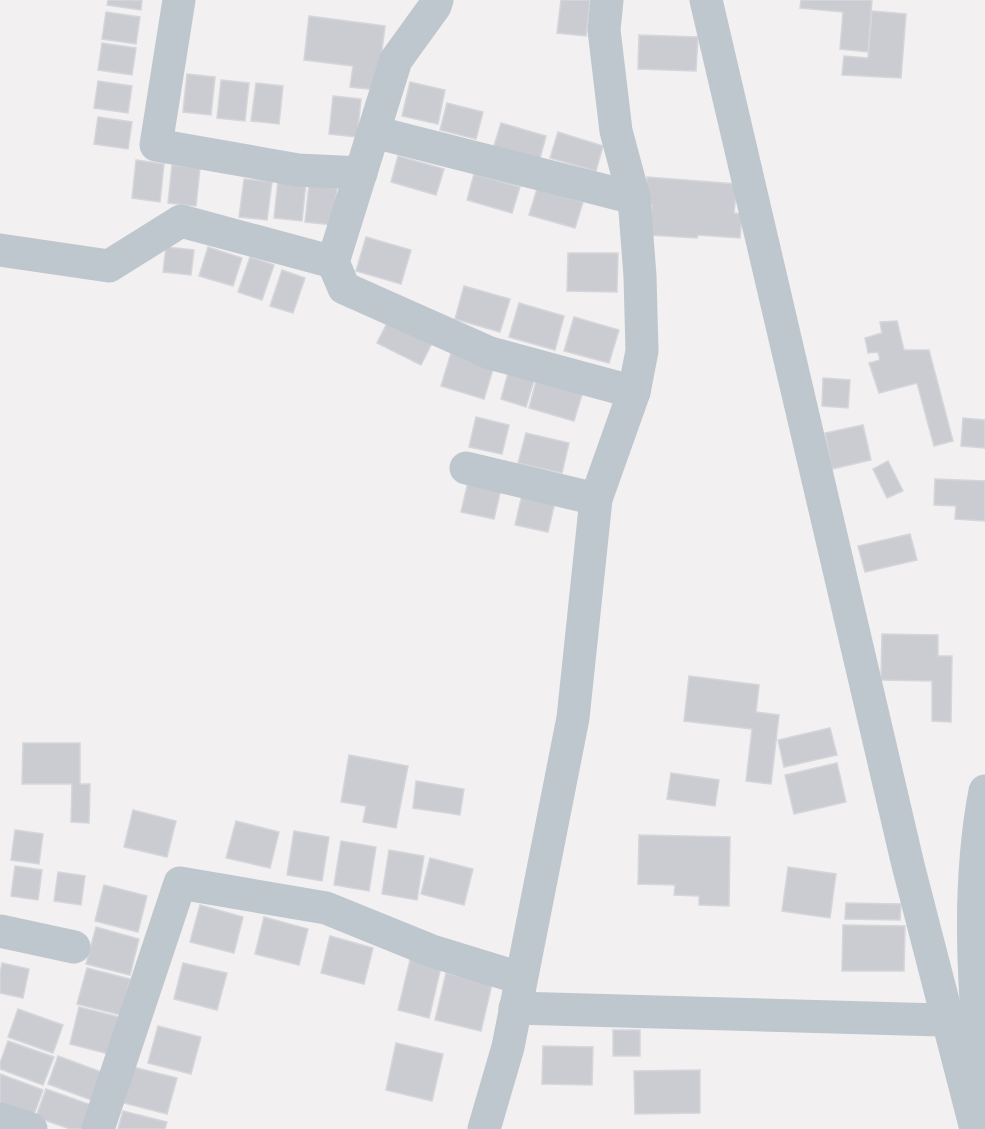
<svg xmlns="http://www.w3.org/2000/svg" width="985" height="1129" font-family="'Roboto Condensed',sans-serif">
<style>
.building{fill:#caccd2;stroke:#d4d6db;stroke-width:1.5}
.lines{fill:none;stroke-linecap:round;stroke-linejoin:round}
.minor{stroke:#bec6ce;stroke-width:33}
</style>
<rect width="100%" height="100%" fill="#f2f0f0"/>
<!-- building -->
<g class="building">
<path d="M108 0H142L141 10 107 5Z"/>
<path d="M561 0H590L586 36 557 33Z"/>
<path d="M801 0H872L868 52 840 49 843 12 800 8Z"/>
<path d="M872 11 906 14 901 78 842 75 844 56 868 58Z"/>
<path d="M106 12 140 17 136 44 102 39Z"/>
<path d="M309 16 385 26 377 90 350 87 353 66 304 60Z"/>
<path d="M639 35 698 37 696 71 638 69Z"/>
<path d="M102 43 136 48 132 75 98 70Z"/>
<path d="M187 74 215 77 211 115 183 112Z"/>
<path d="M221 80 249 83 245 121 217 118Z"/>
<path d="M98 81 132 86 128 113 94 108Z"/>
<path d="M410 82 445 90 438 124 402 116Z"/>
<path d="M256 83 283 86 279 124 251 121Z"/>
<path d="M333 96 361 99 357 137 329 134Z"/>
<path d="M447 103 483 112 476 139 440 130Z"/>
<path d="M98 117 132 122 128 149 94 144Z"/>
<path d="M501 123 546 136 539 162 493 149Z"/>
<path d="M558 132 603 146 596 171 550 158Z"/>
<path d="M398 156 444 169 436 195 391 182Z"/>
<path d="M136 160 164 164 160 202 132 198Z"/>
<path d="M172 165 200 168 196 206 168 203Z"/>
<path d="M474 174 520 187 512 213 467 200Z"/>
<path d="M647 177 737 184 734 213 742 214 740 238 698 235 697 238 649 235 652 205 645 204Z"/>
<path d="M244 179 272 182 267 220 239 217Z"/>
<path d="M278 180 306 183 302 221 274 218Z"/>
<path d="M309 185 337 188 333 225 305 222Z"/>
<path d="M537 189 583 202 575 228 529 215Z"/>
<path d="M366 237 411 250 401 284 356 271Z"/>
<path d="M166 247 194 250 191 275 163 272Z"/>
<path d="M208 247 242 258 233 286 199 276Z"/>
<path d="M568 253H618L617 292 567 291Z"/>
<path d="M250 257 274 265 262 300 238 292Z"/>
<path d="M282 270 305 278 293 313 270 306Z"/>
<path d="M464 286 510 299 500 332 455 319Z"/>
<path d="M519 303 564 316 555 350 509 337Z"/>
<path d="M574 317 619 330 609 363 564 351Z"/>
<path d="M389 319 433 341 421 365 377 343Z"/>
<path d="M897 321 904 350H929L953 441 934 446 917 383 879 393 869 363 880 360 878 352 868 353 865 338 882 333 880 322Z"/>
<path d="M451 353 494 366 484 399 441 386Z"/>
<path d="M510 366 536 374 526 407 501 399Z"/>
<path d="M538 374 584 388 574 421 529 408Z"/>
<path d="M823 378 850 380 848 408 822 406Z"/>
<path d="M476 417 509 425 502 454 469 447Z"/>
<path d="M963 418 985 420V448L961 446Z"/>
<path d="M863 425 871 460 832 469 825 433Z"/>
<path d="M526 433 569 443 562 473 518 463Z"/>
<path d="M888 461 903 491 887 498 873 469Z"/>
<path d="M935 479 985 481V521L955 519 956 506 934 505Z"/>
<path d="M468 482 501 489 494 519 461 512Z"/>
<path d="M522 495 555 502 548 532 515 525Z"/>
<path d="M910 534 917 560 865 572 858 546Z"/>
<path d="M882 634 938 635V656H952L951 722 932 721V681L881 680Z"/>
<path d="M689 676 759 685 756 712 779 715 771 784 746 781 752 729 684 721Z"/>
<path d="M830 728 837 755 784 767 778 740Z"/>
<path d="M23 743H80V784H90L89 823 71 822 72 784H22Z"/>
<path d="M349 755 408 766 396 828 363 822 366 806 341 802Z"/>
<path d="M837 763 846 802 794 814 785 775Z"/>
<path d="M671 773 719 780 715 806 667 799Z"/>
<path d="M416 781 464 789 460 815 413 808Z"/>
<path d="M133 810 176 821 167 857 124 847Z"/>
<path d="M236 821 279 832 270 868 226 858Z"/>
<path d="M15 830 43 834 39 864 11 860Z"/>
<path d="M294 831 329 837 322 881 287 875Z"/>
<path d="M639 835 730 837 729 906 699 905V896L674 895 675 885 638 884Z"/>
<path d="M341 841 376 847 369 891 334 885Z"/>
<path d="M389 850 424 856 417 900 382 894Z"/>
<path d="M430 858 473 869 464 905 421 894Z"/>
<path d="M15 866 42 870 38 900 11 896Z"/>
<path d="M788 867 836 874 830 918 782 911Z"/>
<path d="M58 872 85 876 81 905 54 901Z"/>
<path d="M104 885 147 896 138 932 95 921Z"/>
<path d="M846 903 901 904 900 920 845 919Z"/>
<path d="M200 905 243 917 234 953 190 942Z"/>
<path d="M264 917 308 929 299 965 255 954Z"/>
<path d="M843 925 905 926 904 971H842Z"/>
<path d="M96 927 139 939 130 975 86 964Z"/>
<path d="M330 936 373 948 364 984 321 973Z"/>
<path d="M411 956 442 963 429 1018 398 1010Z"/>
<path d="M2 963 29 969 23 998 0 993V973Z"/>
<path d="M183 963 227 973 217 1010 174 999Z"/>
<path d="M87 968 130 979 121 1015 77 1004Z"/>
<path d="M446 973 492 984 481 1031 435 1020Z"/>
<path d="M79 1007 123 1018 113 1055 70 1044Z"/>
<path d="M18 1009 63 1025 53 1053 8 1037Z"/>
<path d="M158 1026 201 1037 191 1074 148 1063Z"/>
<rect x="613" y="1030" width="27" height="26"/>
<path d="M8 1041 54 1057 43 1085 0 1069V1063Z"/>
<path d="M396 1043 443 1054 432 1101 386 1090Z"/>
<path d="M543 1046 593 1047 592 1085 542 1084Z"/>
<path d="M58 1056 104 1073 94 1101 48 1084Z"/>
<path d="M133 1067 177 1078 167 1114 124 1103Z"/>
<path d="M700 1070V1113L635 1114 634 1071Z"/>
<path d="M0 1074 43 1090 33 1117 0 1105Z"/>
<path d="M46 1089 91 1105 83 1129H70L36 1117Z"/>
<path d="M123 1111 167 1122 165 1129H118Z"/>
</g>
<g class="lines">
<!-- minor -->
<g class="minor">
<path d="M179 0 156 145 298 170 361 173"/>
<path d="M706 0 908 865 976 1129"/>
<path d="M374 132 634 198"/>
<path d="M0 250 109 266 181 221 333 262 396 60 435 6 437 0"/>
<path d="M333 262 344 288 490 353 634 392"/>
<path d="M466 468 596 499"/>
<path d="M0 931 74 947"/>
<path d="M515 1008 976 1021"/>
<path d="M984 1095C974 996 966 890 985 791"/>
<path d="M0 1119 31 1129"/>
<path d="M98 1129 180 883 326 908 432 951 520 978"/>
<path d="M484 1129 508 1047 573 718 596 499 634 392 642 351 640 276 634 198 616 131 604 30 607 0"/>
</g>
</g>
</svg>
